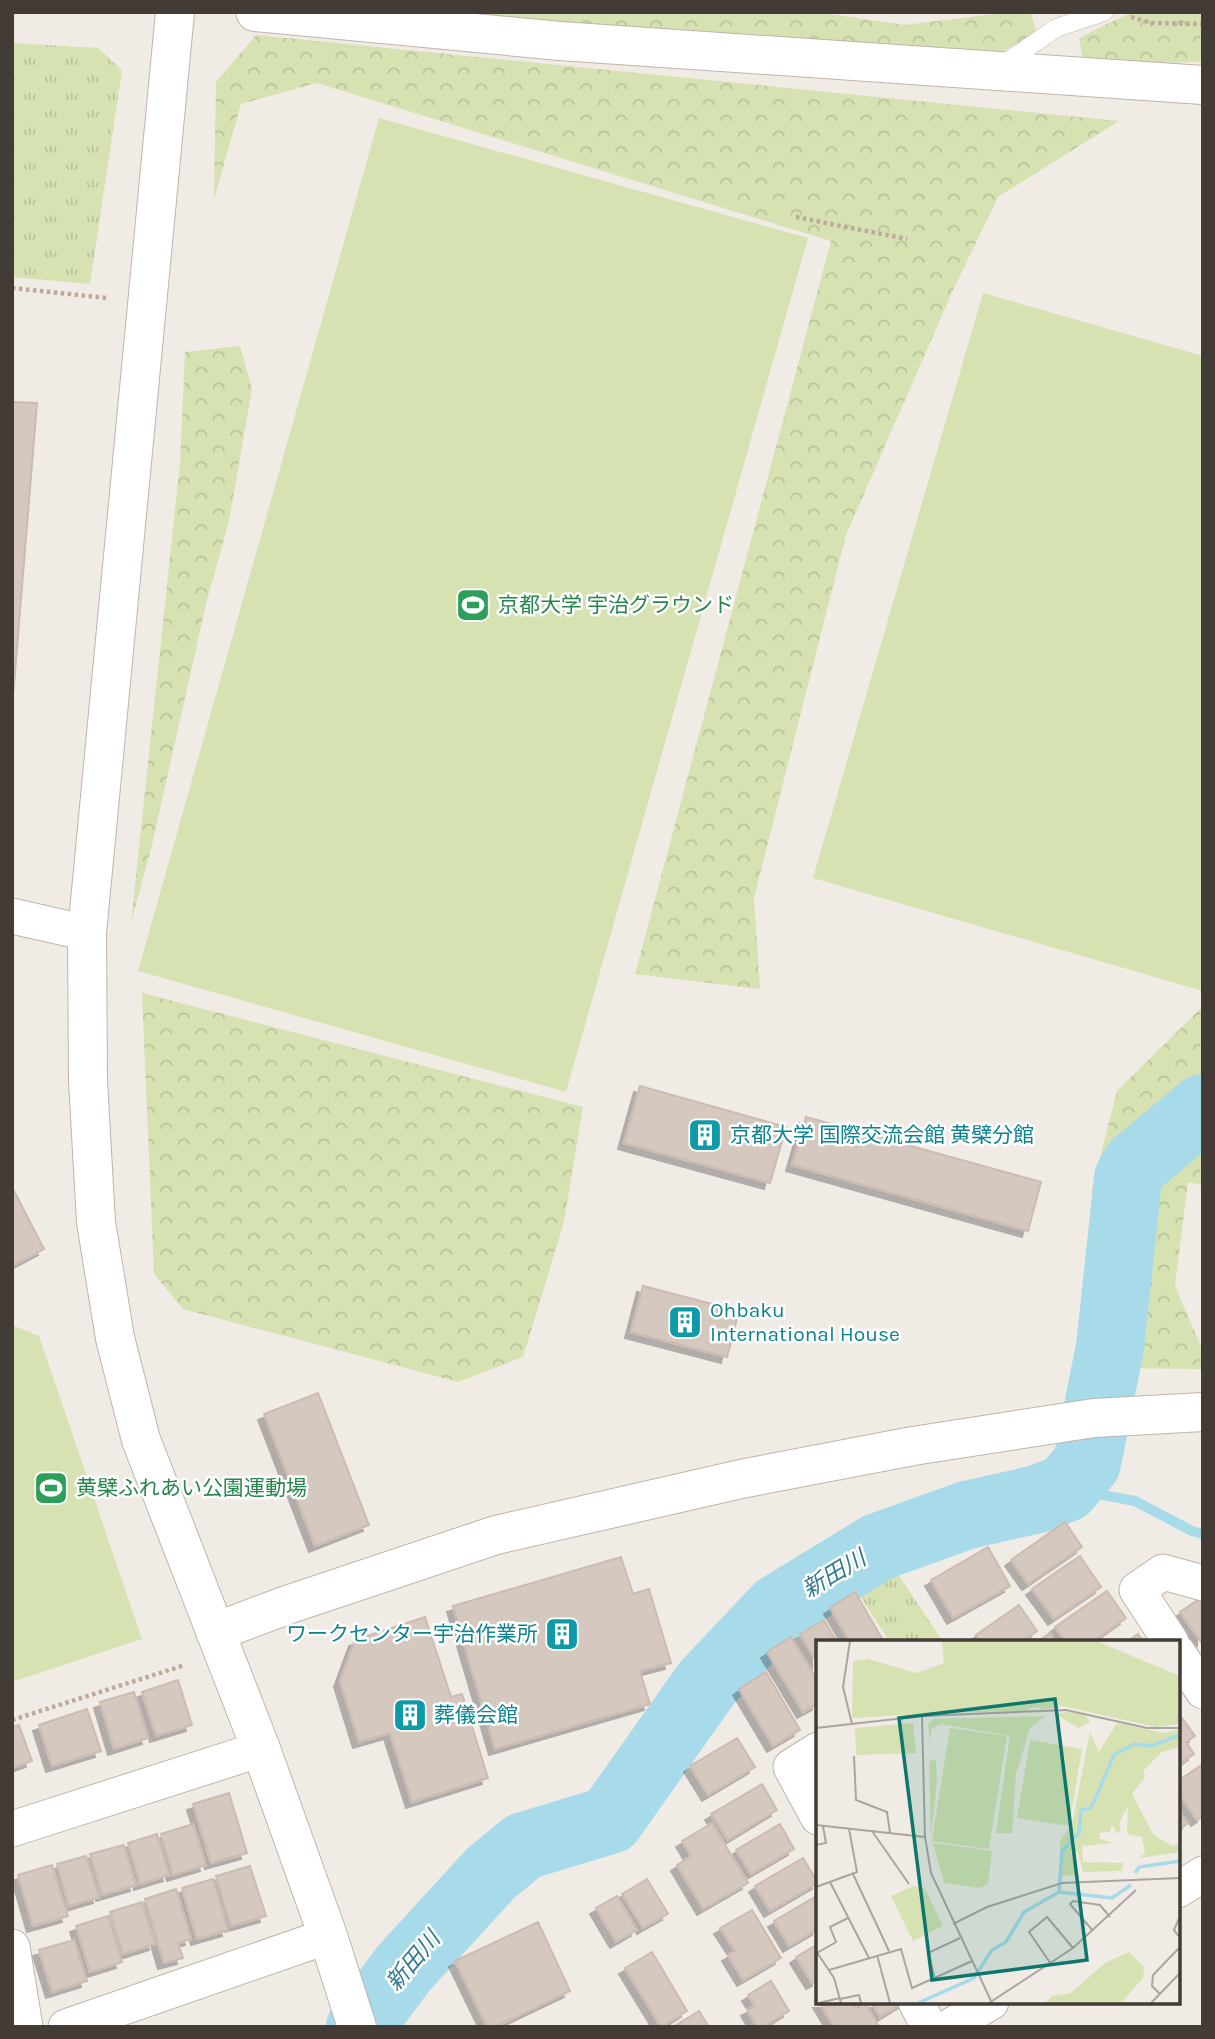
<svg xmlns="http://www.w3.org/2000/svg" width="1215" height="2039" font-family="Karla,'Noto Sans JP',sans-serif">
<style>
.grass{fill:url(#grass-tufts)}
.forest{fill:url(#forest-crowns)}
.pitch{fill:#d6e2b2}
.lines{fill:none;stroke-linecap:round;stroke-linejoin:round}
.stream{stroke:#a7dbe9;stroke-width:10}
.river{stroke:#a7dbe9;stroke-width:68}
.building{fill:#d5c8bf;stroke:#ccbbb0;stroke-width:2;filter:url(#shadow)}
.service-casing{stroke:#bfb4ac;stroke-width:19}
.minor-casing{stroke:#bfb4ac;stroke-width:37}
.tertiary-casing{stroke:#bfb4ac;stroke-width:40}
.path{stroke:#bcaa9c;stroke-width:4.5;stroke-dasharray:3.5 3.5;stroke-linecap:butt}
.service{stroke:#fff;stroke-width:18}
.minor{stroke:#fff;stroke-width:35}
.tertiary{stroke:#fff;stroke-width:38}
.labels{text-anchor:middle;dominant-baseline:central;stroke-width:5;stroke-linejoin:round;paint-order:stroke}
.leisure-label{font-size:21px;fill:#27864d;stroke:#fff;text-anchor:start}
.culture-label{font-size:21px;fill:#0d838f;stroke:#fff;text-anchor:start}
.water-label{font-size:23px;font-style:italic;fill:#337a8f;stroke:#fff}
.inset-river{fill:none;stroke:#a7dbe9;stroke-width:3.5}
.inset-road{fill:none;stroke:#aba5a0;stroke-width:2}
.view{fill:#0f766e;fill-opacity:0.15;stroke:#0f766e;stroke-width:3.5}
.inset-edge{fill:none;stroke:#433b36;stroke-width:3.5}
</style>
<defs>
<pattern id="grass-tufts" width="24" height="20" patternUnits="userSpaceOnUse" patternTransform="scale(1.75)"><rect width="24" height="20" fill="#d6e2b2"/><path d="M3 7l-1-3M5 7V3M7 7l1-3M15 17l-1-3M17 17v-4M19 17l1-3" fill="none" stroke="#b9c39a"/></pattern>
<pattern id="forest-crowns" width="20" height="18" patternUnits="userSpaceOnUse" patternTransform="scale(1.75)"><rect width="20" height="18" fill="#d6e2b2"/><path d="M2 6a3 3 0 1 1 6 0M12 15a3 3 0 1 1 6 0" fill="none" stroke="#b9c39a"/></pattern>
<filter id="shadow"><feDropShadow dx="-6" dy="6" stdDeviation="0" flood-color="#0004"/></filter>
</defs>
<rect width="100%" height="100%" fill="#f1ebe6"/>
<!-- grass -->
<g class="grass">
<path d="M12 43 98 48 122 70 90 284 12 277Z"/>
<path d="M894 1568 943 1642H890L854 1587 878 1573Z"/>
</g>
<!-- forest -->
<g class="forest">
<path d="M436 12H817L905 25 1010 12H1030L1037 33 985 61Z"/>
<path d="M1132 12H1203V62L1084 64 1079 38Z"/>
<path d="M256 35 1119 121 998 197 954 288 846 535 754 898 760 989 635 974 831 241 317 83 241 104 214 199 216 82Z"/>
<path d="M240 346 252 389 229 521 207 600 152 845 131 923 180 463 185 352Z"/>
<path d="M142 993 583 1107 564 1222 523 1357 458 1382 183 1309 154 1274Z"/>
<path d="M1203 1006V1185L1188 1182 1175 1286 1203 1351V1369L1091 1368 1092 1189 1117 1091Z"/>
</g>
<!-- pitch -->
<g class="pitch">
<path d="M379 118 808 238 566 1092 138 971Z"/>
<path d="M983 293 1203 356V991L813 878Z"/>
<path d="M12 1325 39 1336 142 1639 12 1682Z"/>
</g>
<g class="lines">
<!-- stream -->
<path class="stream" d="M1066 1488 1135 1501 1192 1531 1203 1534"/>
<!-- river -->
<path class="river" d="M360 2027 404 1968 491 1873 524 1846 610 1820 707 1683 778 1608 878 1547 967 1515 1038 1499 1066 1488 1087 1463 1110 1347 1128 1178 1136 1164 1203 1108"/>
</g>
<!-- building -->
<g class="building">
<path d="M12 402 37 403 12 709Z"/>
<path d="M640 1086 786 1127 770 1183 624 1143Z"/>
<path d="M806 1117 1041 1182 1028 1231 792 1165Z"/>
<path d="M12 1187 44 1249 12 1266Z"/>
<path d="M643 1286 739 1311 727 1357 631 1332Z"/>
<path d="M318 1393 369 1525 315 1546 264 1414Z"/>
<path d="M1065 1522 1082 1547 1028 1584 1011 1560Z"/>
<path d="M988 1547 1010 1586 953 1618 931 1580Z"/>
<path d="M1080 1556 1101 1587 1054 1619 1032 1589Z"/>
<path d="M621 1557 633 1594 649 1589 671 1663 640 1671 650 1704 495 1749 453 1606Z"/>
<path d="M1107 1591 1126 1618 1095 1640 1097 1642H1066L1055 1627Z"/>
<path d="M855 1592 884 1642H850L830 1608Z"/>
<path d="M1201 1598 1203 1601V1640L1201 1642 1180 1612Z"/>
<path d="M1019 1605 1037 1631 1022 1642H981L976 1635Z"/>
<path d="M425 1617 451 1697 462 1694 488 1778 412 1802 390 1733 359 1742 340 1681 355 1640Z"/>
<path d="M824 1620 837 1642H818V1664L800 1634Z"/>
<path d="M1050 1633 1055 1642H1037Z"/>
<path d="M1138 1634 1144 1642H1127Z"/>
<path d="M791 1637 818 1682V1704L803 1712 767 1652Z"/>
<path d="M766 1672 800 1730 773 1746 739 1689Z"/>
<path d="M178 1680 192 1725 156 1736 142 1692Z"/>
<path d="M134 1692 148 1738 114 1749 100 1702Z"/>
<path d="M87 1709 101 1751 52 1766 39 1725Z"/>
<path d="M1182 1718 1195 1736 1186 1742 1194 1754 1178 1765V1720Z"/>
<path d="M19 1725 32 1761 12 1768V1727Z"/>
<path d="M737 1738 755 1767 708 1795 690 1766Z"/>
<path d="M1203 1764V1816L1197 1820 1178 1793V1781Z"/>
<path d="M762 1784 777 1810 728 1840 711 1814Z"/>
<path d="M229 1793 247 1853 211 1863 193 1804Z"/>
<path d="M1178 1810 1188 1823 1178 1830Z"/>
<path d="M712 1823 748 1883 703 1909 677 1865 691 1856 682 1841Z"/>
<path d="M193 1824 206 1865 173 1875 161 1834Z"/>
<path d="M780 1824 794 1849 751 1874 736 1850Z"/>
<path d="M157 1834 169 1875 140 1884 128 1843Z"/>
<path d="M124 1845 136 1885 102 1895 90 1854Z"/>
<path d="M86 1856 99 1897 69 1906 57 1864Z"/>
<path d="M803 1858 818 1883 770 1911 755 1886Z"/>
<path d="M52 1865 68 1916 33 1926 18 1875Z"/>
<path d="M250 1866 266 1916 231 1926 216 1876Z"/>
<path d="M213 1879 228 1930 197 1939 182 1888Z"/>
<path d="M647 1879 668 1914 643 1928 622 1894Z"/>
<path d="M176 1889 191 1939 178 1943 183 1958 164 1963 145 1899Z"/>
<path d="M818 1895V1929L789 1946 774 1921Z"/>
<path d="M617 1896 637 1930 616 1942 596 1908Z"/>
<path d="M142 1902 155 1944 123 1954 110 1912Z"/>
<path d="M752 1910 781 1958 743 1980 728 1955 735 1951 720 1928Z"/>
<path d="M108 1916 122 1962 90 1972 76 1926Z"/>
<path d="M538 1922 570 1991 495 2027H487L455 1961Z"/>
<path d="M74 1940 87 1981 52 1992 39 1950Z"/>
<path d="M818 1944V1980L812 1983 796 1957Z"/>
<path d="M652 1952 687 2011 661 2027 625 1968Z"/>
<path d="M771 1981 789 2011 763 2027H757L747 2010 755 2006 748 1995Z"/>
<path d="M819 2002H853L856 2008 865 2002 879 2027H834Z"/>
<path d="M871 2002H904L880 2017Z"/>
<path d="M699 2011 709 2027H673Z"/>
</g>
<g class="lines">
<!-- service casing -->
<g class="service-casing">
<path id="service" d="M1000 67 1056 28 1104 12"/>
</g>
<!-- minor casing -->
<g class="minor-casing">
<g id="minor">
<path d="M12 916 87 933"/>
<path d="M1171 1642 1137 1590 1163 1572 1203 1583"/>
<path d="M1178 1653 1203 1691"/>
<path d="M818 1750 791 1767 818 1817"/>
<path d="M12 1829 261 1749"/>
<path d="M1178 1890 1203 1874"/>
<path d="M12 1947 25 2027"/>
<path d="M916 2002 929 2027"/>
<path d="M66 2027 328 1936"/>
<path d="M949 2027 991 2002"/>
</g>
</g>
<!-- tertiary casing -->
<g class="tertiary-casing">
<g id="tertiary">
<path d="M175 12 87 933 88 1081 96 1222 115 1338 141 1440 261 1749 328 1936 357 2027"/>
<path d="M255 12 560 41 1203 85"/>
<path d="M215 1632 287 1605 496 1535 741 1479 913 1446 1094 1418 1203 1412"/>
</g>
</g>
<!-- path -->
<g class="path">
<path d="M1131 17 1152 23 1203 24"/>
<path d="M796 217 907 239"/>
<path d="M12 288 107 298"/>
<path d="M12 1720 185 1665"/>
</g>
<!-- service -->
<use href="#service" class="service"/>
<!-- minor -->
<use href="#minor" class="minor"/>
<!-- tertiary -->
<use href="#tertiary" class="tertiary"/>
</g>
<!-- icons -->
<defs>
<g id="stadium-square" transform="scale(1.75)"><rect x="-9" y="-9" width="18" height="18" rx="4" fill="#2e9e5b" stroke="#fff"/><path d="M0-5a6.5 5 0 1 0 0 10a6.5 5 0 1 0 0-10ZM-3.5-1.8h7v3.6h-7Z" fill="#fff"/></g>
<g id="building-square" transform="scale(1.75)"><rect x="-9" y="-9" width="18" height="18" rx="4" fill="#0f9aa8" stroke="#fff"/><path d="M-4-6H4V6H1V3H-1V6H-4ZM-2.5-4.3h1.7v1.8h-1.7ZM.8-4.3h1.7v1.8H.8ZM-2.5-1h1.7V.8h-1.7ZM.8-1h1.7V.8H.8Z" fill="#fff"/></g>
</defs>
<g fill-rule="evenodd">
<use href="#stadium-square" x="473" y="605"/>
<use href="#building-square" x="705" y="1135"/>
<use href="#building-square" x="685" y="1322"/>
<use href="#stadium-square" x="51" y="1488"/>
<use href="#building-square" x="562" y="1634"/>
<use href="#building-square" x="410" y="1715"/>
</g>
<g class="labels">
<!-- leisure labels -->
<g class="leisure-label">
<text x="498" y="605">京都大学 宇治グラウンド</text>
<text x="76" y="1488">黄檗ふれあい公園運動場</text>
</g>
<!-- culture labels -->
<g class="culture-label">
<text x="730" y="1135">京都大学 国際交流会館 黄檗分館</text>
<text x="710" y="1310">Ohbaku<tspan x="710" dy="24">International House</tspan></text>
<text x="538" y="1634" text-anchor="end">ワークセンター宇治作業所</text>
<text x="434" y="1715">葬儀会館</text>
</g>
<!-- water labels -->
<g class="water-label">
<text transform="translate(834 1574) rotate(-31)">新田川</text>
<text transform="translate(413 1961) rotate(-50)">新田川</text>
</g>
</g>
<!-- overview -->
<g transform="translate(816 1640)">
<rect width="364" height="364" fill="#f1ebe6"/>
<path d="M126 1H273L364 38V84L341 87 247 66 36 78 37 21 52 19 100 33 128 23ZM97 83 100 113 40 115 39 88Z" fill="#d6e2b2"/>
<path d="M126 1H145L135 18 138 34 142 47 164 65 217 66 211 71 115 73 118 68 107 62V42L128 24ZM232 1H280L364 36V43L360 41 352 50 349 40 337 38 333 46 322 38 317 65 329 72 351 71 364 59V83L341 87 247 66 223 70 229 62 251 59 312 71 318 42 283 30 271 33 247 29 232 49 220 55 242 17ZM250 72 269 74 274 82 262 88 240 74ZM229 76 214 88 200 134 196 193H180L194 96 125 84 116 88 114 101 112 85 117 79ZM301 83 349 93 364 89V107L346 112 327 131 329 137 316 154 337 194 356 206 364 204V212L323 218 329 213 326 197 311 194 312 166 303 183 305 190 301 193 296 185 294 192 283 193 284 199 297 203 266 206 267 222 307 223 306 231 267 232 262 212 255 211 260 235 245 236 244 201 256 184 274 92 283 112ZM120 119 121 142 115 195 113 121ZM117 203 176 211 172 244 164 248 128 243ZM313 312 328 327 327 338 305 363H229L236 356 255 353 289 323Z" fill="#d6e2b2"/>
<path d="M150 1H224L242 20 233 39 211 55 176 61 152 49 144 36 139 22ZM52 21 93 33 92 63 61 57V41H47V23ZM288 39 316 45 310 71 282 65ZM134 88 191 96 173 209 116 201ZM214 100 266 109 253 186 201 178ZM98 246 109 249 127 286 97 301 75 256Z" fill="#d6e2b2"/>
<path class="inset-river" d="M319 233 323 227 364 221M243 252 296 258 315 245M102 363 158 338 176 310 190 302 208 272 243 252 246 211 263 193 265 170 275 168 298 115 318 104 335 106 364 95"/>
<path class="inset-road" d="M34 1 27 47 36 84M106 76 109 197 115 233 176 363M0 88 106 76 250 70 331 88H364M38 116 40 160 71 172 74 193M0 185 109 197M56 191 93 244M0 205 10 203 7 186M37 234 73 311M14 242 53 318M0 247 41 232 33 189M364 276 358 290 364 298M137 284 171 267 246 243 364 238M277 291 254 264 257 261 284 265 294 277M0 311 18 338 25 363M1 313 20 302 14 287 32 278M61 315 74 363M235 324 213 292 231 277 257 308M13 330 85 309 96 348 156 321M119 339 112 313 144 298M344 354 336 346 337 335 364 307M24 359 43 355 45 363M3 363 24 358M173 363 257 308 320 250M335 363 364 333"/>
<path class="view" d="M239 59 271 320 116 340 83 78Z"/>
<rect width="364" height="364" class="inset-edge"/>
</g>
<!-- border -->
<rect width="1215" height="2039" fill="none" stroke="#433b36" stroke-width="28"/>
</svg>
